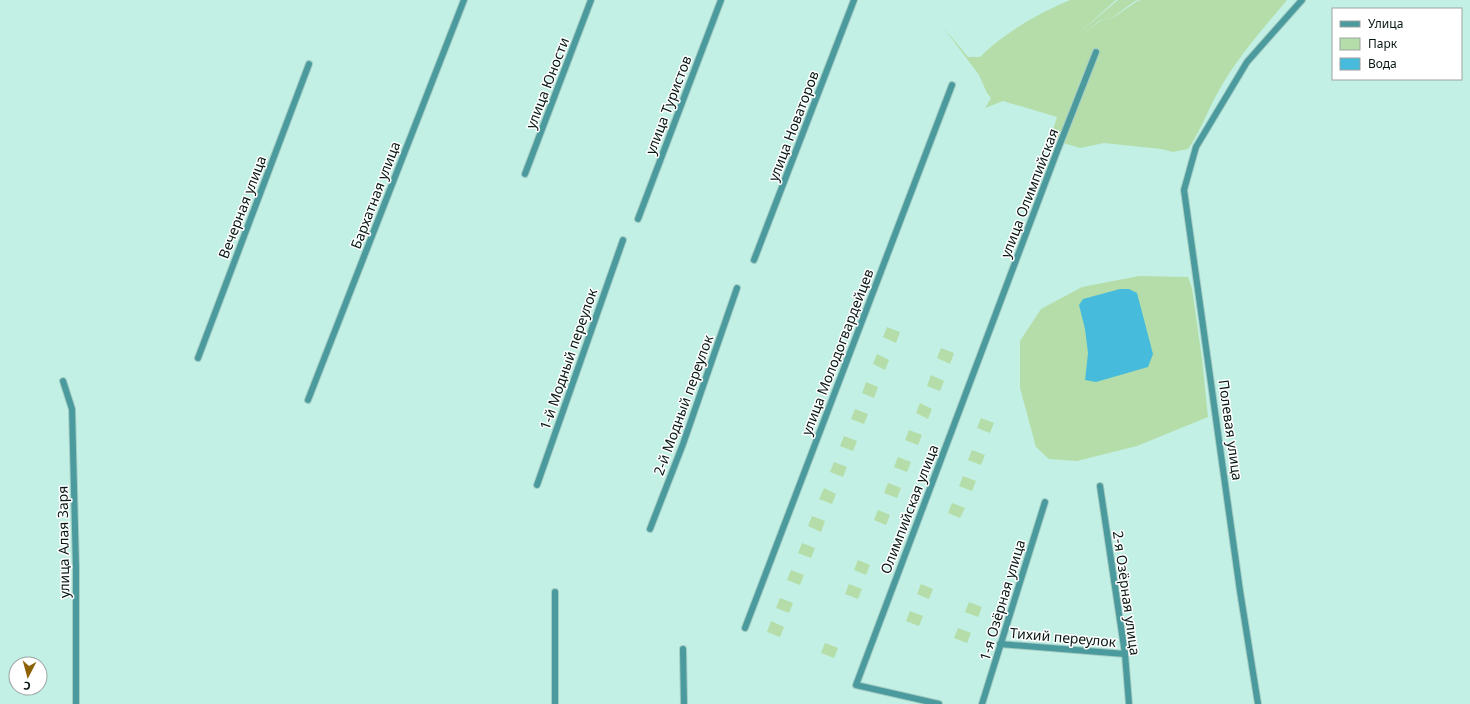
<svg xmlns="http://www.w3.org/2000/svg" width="1470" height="704" font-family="'Noto Sans',sans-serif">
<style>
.green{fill:#b5dda9}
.water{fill:#46bbdb}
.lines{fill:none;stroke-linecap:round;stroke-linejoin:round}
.street-casing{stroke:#a4cdc4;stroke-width:8}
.street{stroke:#4b9a9e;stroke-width:6}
.labels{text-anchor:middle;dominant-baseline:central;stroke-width:3;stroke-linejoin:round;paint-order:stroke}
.street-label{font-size:14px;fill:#071814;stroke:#fff}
</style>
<rect width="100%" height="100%" fill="#c2f0e5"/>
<!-- green -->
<g class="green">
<path d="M1070 0H1116L1079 33 1118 0H1139L1135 1 1113 17 1100 20 1084 34 1101 20 1114 17 1136 2 1141 0H1287C1262 30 1236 59 1217 94 1207 112 1200 132 1188 149L1173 152 1161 149 1104 143 1080 148 1050 139 1057 117 1003 101 985 108 991 98 987 93 979 75 943 27 968 57H980C1007 31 1037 14 1070 0Z"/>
<path d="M1139 276 1188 277 1192 288 1202 359 1208 417 1137 446 1077 461 1049 459 1036 447 1020 388V341L1041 309 1082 287Z"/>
<path d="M887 327 900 332 896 343 883 337Z"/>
<path d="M941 348 954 353 950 364 937 358Z"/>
<path d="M877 354 889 360 885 370 873 364Z"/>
<path d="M931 375 944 381 940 391 927 386Z"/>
<path d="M866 382 878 387 874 398 862 393Z"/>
<path d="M920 403 932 409 928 419 916 413Z"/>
<path d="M855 409 868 414 864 424 851 419Z"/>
<path d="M981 418 994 423 990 433 977 428Z"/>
<path d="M909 430 922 435 918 445 905 440Z"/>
<path d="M844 436 857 441 853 451 840 446Z"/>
<path d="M972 450 985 455 981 465 968 460Z"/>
<path d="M898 457 911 462 907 472 894 467Z"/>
<path d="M834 462 847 467 843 477 830 472Z"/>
<path d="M963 476 976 481 972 491 959 486Z"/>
<path d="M888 483 901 488 897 498 884 493Z"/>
<path d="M824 488 836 494 832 504 819 499Z"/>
<path d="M952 503 965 508 960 518 948 513Z"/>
<path d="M878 510 890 515 886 525 874 520Z"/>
<path d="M812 516 825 521 821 532 808 526Z"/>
<path d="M802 543 815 548 811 558 798 553Z"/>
<path d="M858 560 870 565 866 575 854 570Z"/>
<path d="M791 570 804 575 800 585 787 580Z"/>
<path d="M849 584 862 589 858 599 845 594Z"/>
<path d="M921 584 933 589 929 599 917 594Z"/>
<path d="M780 598 793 603 789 613 776 608Z"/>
<path d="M969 602 982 607 978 617 965 612Z"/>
<path d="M910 611 923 616 919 626 906 621Z"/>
<path d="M771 621 784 627 780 637 767 632Z"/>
<path d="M958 628 971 633 967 643 954 638Z"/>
<path d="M825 643 838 648 834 658 821 653Z"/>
</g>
<!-- water -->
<path class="water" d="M1120 289H1129L1137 293 1153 354 1148 367 1096 382 1085 380 1088 353 1085 329 1079 305 1083 299Z"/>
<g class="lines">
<!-- street casing -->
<g class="street-casing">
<g id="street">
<path d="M525 174 591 0"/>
<path d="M638 219 721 0"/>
<path d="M754 260 854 0"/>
<path d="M198 358 309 64"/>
<path d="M63 381 72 409 76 568V704"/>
<path d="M308 400 464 0"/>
<path d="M537 485 623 240"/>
<path d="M1100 486 1125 654 1129 704"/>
<path d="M650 529 683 444 737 288"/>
<path d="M555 592V704"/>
<path d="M745 628 952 85"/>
<path d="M1000 644 1125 654"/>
<path d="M683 649 684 704"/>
<path d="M939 704 856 685 1056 154 1096 52"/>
<path d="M982 704 1045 502"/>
<path d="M1258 704 1240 591 1184 190 1196 147 1247 62 1302 0"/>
</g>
</g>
<!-- street -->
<use href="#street" class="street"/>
</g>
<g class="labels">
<!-- street labels -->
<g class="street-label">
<text transform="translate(547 83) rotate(-69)">улица Юности</text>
<text transform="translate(668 105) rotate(-69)">улица Туристов</text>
<text transform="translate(793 126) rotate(-69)">улица Новаторов</text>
<text transform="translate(1029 193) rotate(-69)">улица Олимпийская</text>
<text transform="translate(375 195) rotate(-69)">Бархатная улица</text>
<text transform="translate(242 207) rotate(-69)">Вечерная улица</text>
<text transform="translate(837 352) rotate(-69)">улица Молодогвардейцев</text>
<text transform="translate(568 359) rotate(-71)">1-й Модный переулок</text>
<text transform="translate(683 405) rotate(-70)">2-й Модный переулок</text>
<text transform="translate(1231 430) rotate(82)">Полевая улица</text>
<text transform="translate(909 509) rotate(-69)">Олимпийская улица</text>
<text transform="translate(63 542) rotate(-91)">улица Алая Заря</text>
<text transform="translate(1127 593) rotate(82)">2-я Озёрная улица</text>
<text transform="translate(1002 600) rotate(-73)">1-я Озёрная улица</text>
<text transform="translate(1063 637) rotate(5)">Тихий переулок</text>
</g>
</g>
<!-- legend -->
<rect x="1332" y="8" width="130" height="72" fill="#ffffff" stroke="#9ca3a1"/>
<rect x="1340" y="21" width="20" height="6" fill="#4b9a9e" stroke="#9ca3a1"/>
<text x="1368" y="28" font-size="12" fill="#071814">Улица</text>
<rect x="1340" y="38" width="20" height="12" fill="#b5dda9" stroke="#9ca3a1"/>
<text x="1368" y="48" font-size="12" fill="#071814">Парк</text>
<rect x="1340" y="58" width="20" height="12" fill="#46bbdb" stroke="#9ca3a1"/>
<text x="1368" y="68" font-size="12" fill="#071814">Вода</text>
<!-- north arrow -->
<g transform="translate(28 676) rotate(186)"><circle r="19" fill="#ffffff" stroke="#9ca3a1"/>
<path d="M0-3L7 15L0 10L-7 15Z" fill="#8d6206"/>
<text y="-6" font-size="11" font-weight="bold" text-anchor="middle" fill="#071814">С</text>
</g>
</svg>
